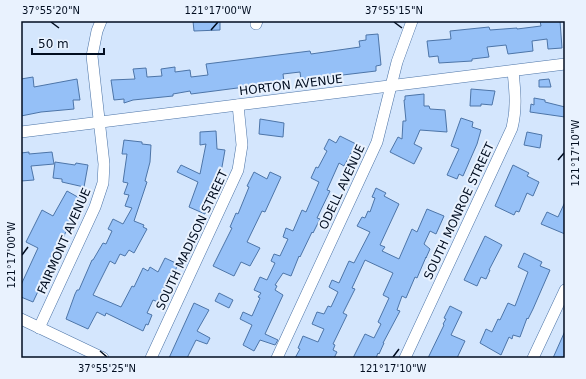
<svg xmlns="http://www.w3.org/2000/svg" width="586" height="379" font-family="'DejaVu Sans',sans-serif">
<style>
.building{fill:#95c0f7;stroke:#4d75a8}
.lines{fill:none;stroke-linecap:round;stroke-linejoin:round}
.minor-casing{stroke:#4c74a7;stroke-width:12}
.minor{stroke:#fff;stroke-width:11}
.ticks{fill:none;stroke:#010d20;stroke-width:1.5}
.labels{text-anchor:middle;dominant-baseline:central;stroke-width:4;stroke-linejoin:round;paint-order:stroke}
.street-label{font-size:12px;fill:#010d20;stroke:#e9f2fe}
.neatline{fill:none;stroke:#010d20;stroke-width:1.5}
.ticks-label{font-size:10px;text-anchor:middle;fill:#010d20}
</style>
<rect width="100%" height="100%" fill="#d4e6fd"/>
<!-- building -->
<g class="building">
<path d="M193 21H220V30L194 31Z"/>
<path d="M540 21H560L562 48 548 49 547 39 532 41 533 51 508 54 506 45 487 47 489 57 472 59V61L439 63 438 56 429 57 427 41 451 39 450 31 489 27 490 30 517 28V29L541 26Z"/>
<path d="M378 34 381 65 376 66V71L301 80 300 72 283 74 284 82 191 94 190 91 173 94V96L133 100 124 103V99L114 100 111 80 135 79 133 69 146 68 147 77 162 76 161 69 175 67V72L190 70 191 77 208 75 206 64 310 51 311 54 360 47 359 41 366 40V35Z"/>
<path d="M33 77 34 87 77 79 80 100H73L74 109 41 112 21 116V79Z"/>
<path d="M549 79 551 87H539V80Z"/>
<path d="M471 89 495 91 492 105 481 104V106H470Z"/>
<path d="M424 94V106H429L430 109 445 110 447 132 420 130 414 144 422 148 414 164 390 152 398 137 402 139 403 121H406L404 100H405V96Z"/>
<path d="M534 98 545 100V102L565 107V117L530 112 531 104 534 105Z"/>
<path d="M461 118 473 122 472 127 481 130 477 144 463 176 459 174 457 179 447 175 459 149 451 146Z"/>
<path d="M260 119 284 123 283 137 259 134Z"/>
<path d="M216 131 217 149 225 150 222 167 206 199 211 201 205 214 189 207 198 182 177 172 181 165 200 174 206 144 200 145V132Z"/>
<path d="M527 132 542 135 540 148 524 145Z"/>
<path d="M340 136 356 144 344 166 339 163 327 190 330 191 317 218 320 219 313 233 312 232 300 257 299 256 291 276 283 273 275 285 277 286 275 290 283 295 265 334 278 340 275 345 260 340 254 351 243 345 252 325 240 319 243 312 252 316 260 298 258 297 261 293 254 290 260 277 267 280 275 263 271 261 274 254 280 256 288 239 283 237 286 228 293 231 302 210 306 212 319 182 311 178 316 167 318 168 327 151 324 149 329 139 336 143Z"/>
<path d="M124 140 142 142V144L151 145 150 162 145 181 147 182 134 221 144 225 143 227 147 229 134 253 129 250 125 256 120 254 115 264 110 261 93 295 121 307 132 286 134 287 143 268 148 271 150 267 158 272 165 258 178 264 168 288 165 287 158 302 153 300 147 313 152 315 148 325 146 324 143 331 106 313 105 316 97 312 88 329 66 319 75 294 77 290H79L92 260H93L103 243 106 244 112 231 108 229 113 219 123 224 132 208 125 206 129 195 124 194 128 183 123 182 127 154H122Z"/>
<path d="M29 152V154L52 152 54 164 31 166 34 180 21 181V153Z"/>
<path d="M55 162 75 165 76 163 88 165 84 187 62 182V179L53 178Z"/>
<path d="M513 165 529 173 527 176 539 182 533 196 527 193 519 212 516 211 514 215 495 206Z"/>
<path d="M254 172 267 179 270 172 281 177 265 212 262 211 247 242 260 248 250 266 241 262 234 276 213 266 232 228 230 227 236 213 238 214 249 187 247 186Z"/>
<path d="M376 188 386 193 384 196 399 204 380 245 385 247 382 251 399 259 412 229 417 232 427 209 444 216 436 234 430 231 424 244 430 249 426 258V257L417 278 415 277 406 298 402 296 397 310 400 311 383 343H384L379 354 378 353 376 358H353L365 334 374 338 381 324 378 322 389 298 383 295 393 273 365 260 352 288 355 289 343 313 347 315 333 344 335 345 333 350 337 352 334 358H295L300 349 298 348 303 336 318 342 324 329 312 324 317 312 324 314 328 306 331 307 338 292 329 287 332 280 339 283 349 261 354 263 370 232 357 226 362 217 365 218 368 211 370 212 375 198 372 197Z"/>
<path d="M67 191 83 200 79 208 77 206 69 220 71 221 33 302 21 297V285L38 248 26 242 42 210 53 216Z"/>
<path d="M565 202V234L541 224 547 212 558 217Z"/>
<path d="M485 236 502 245 489 270H490L486 279 481 277 477 286 464 280Z"/>
<path d="M524 253 542 262 540 266 550 270 533 309 528 319 527 318 520 337 513 335 512 339 509 337 501 355 480 343 486 329 492 332 498 319 500 320 508 303 515 306 528 272 518 267Z"/>
<path d="M219 293 233 300 229 308 215 301Z"/>
<path d="M194 303 209 310 197 331 210 338 207 344 196 340 187 358H169Z"/>
<path d="M450 306 462 312 451 335 465 341 457 358H428L444 325 443 324 446 319 444 318Z"/>
<path d="M565 331V358H553Z"/>
</g>
<g class="lines">
<!-- minor casing -->
<g class="minor-casing">
<g id="minor">
<path d="M256 24 257 21"/>
<path d="M21 132 565 64"/>
<path d="M21 319 103 358"/>
<path d="M39 328 95 207 103 183 104 164 92 56 97 31 101 21"/>
<path d="M151 358 238 170 242 145 238 105"/>
<path d="M277 358 377 142 397 62 412 21"/>
<path d="M405 358 512 128C517 108 515 91 513 71"/>
<path d="M533 358 565 290"/>
</g>
</g>
<!-- minor -->
<use href="#minor" class="minor"/>
</g>
<!-- ticks -->
<path class="ticks" d="M51 22 59 28M394 22 402 28M211 30 218 22M558 160 564 153M22 255 28 247M100 351 107 357M393 357 399 349"/>
<g class="labels">
<!-- street labels -->
<g class="street-label">
<text transform="translate(291 85) rotate(-7)">HORTON AVENUE</text>
<text transform="translate(342 187) rotate(-65)">ODELL AVENUE</text>
<text transform="translate(459 211) rotate(-65)">SOUTH MONROE STREET</text>
<text transform="translate(192 240) rotate(-65)">SOUTH MADISON STREET</text>
<text transform="translate(64 241) rotate(-66)">FAIRMONT AVENUE</text>
</g>
</g>
<!-- border -->
<rect width="586" height="379" fill="none" stroke="#e9f2fe" stroke-width="44"/>
<!-- scale -->
<path d="M32 48v6h72v-6" fill="none" stroke="#010d20" stroke-width="2"/>
<text x="38" y="48" font-size="12" fill="#010d20" stroke="#e9f2fe" stroke-width="3" paint-order="stroke">50 m</text>
<rect x="22" y="22" width="542" height="335" class="neatline"/>
<g class="ticks-label">
<text x="51" y="14">37°55'20"N</text>
<text x="218" y="14">121°17'00"W</text>
<text x="394" y="14">37°55'15"N</text>
<text transform="translate(575 153) rotate(-90)" y="4">121°17'10"W</text>
<text transform="translate(11 255) rotate(-90)" y="4">121°17'00"W</text>
<text x="107" y="372">37°55'25"N</text>
<text x="393" y="372">121°17'10"W</text>
</g>
</svg>
